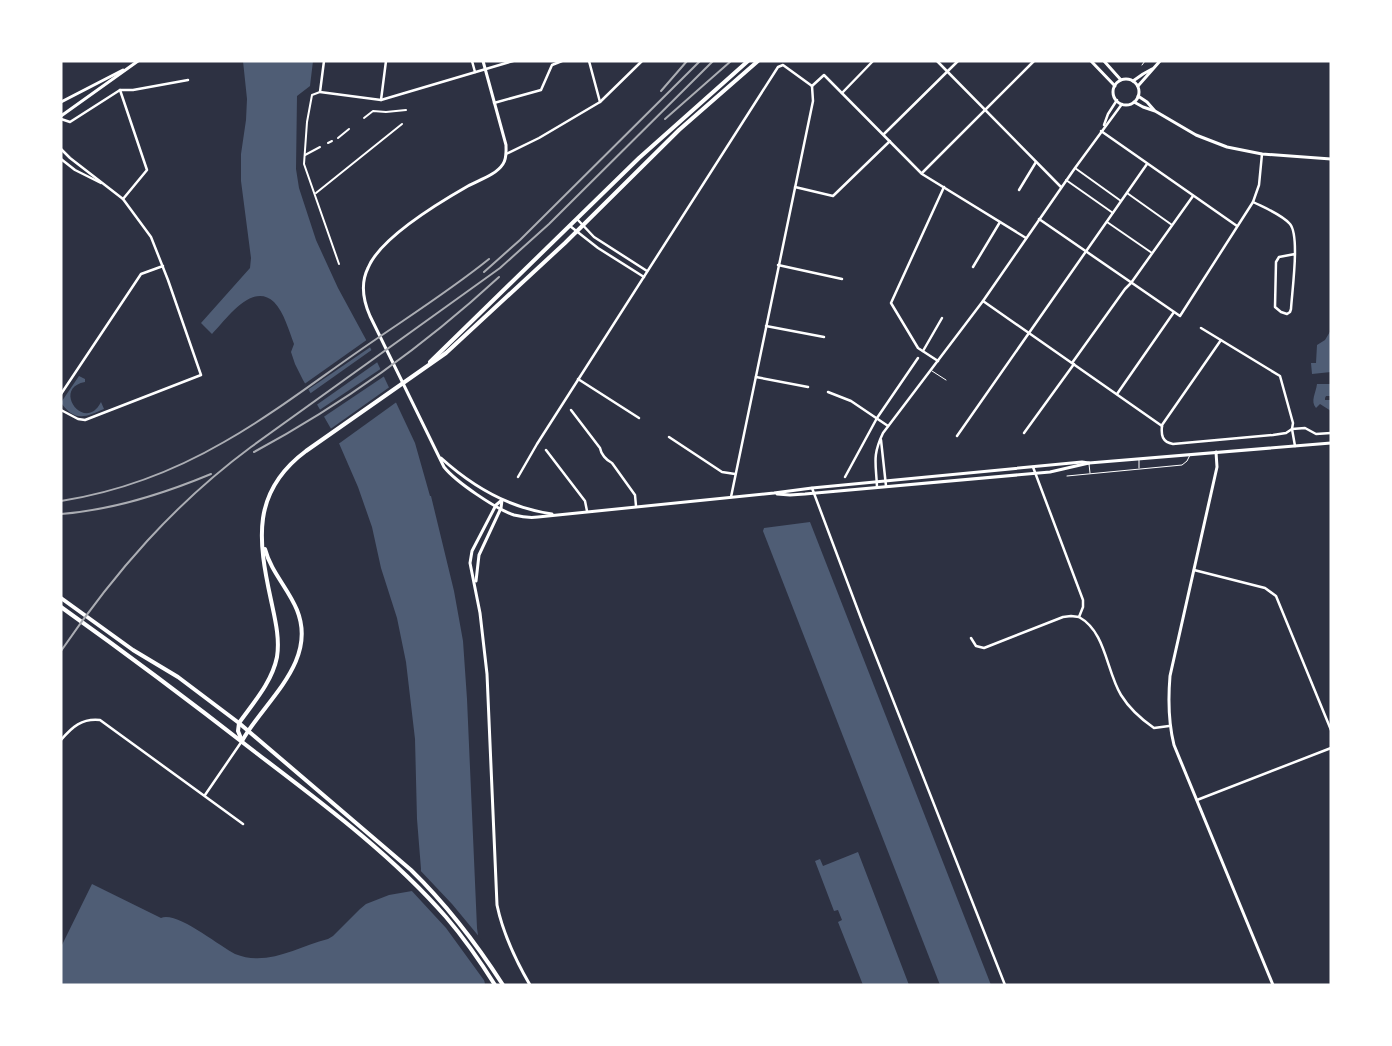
<svg xmlns="http://www.w3.org/2000/svg" width="1392" height="1046" font-family="'Noto Serif',serif">
<style>
.water{fill:#4f5d75}
.pier{fill:#2d3142}
.lines{fill:none;stroke-linecap:round;stroke-linejoin:round}
.service{stroke:#fff;stroke-width:1}
.pedestrian{stroke:#fff;stroke-width:2}
.minor{stroke:#fff;stroke-width:2.5}
.tertiary{stroke:#fff;stroke-width:3}
.secondary{stroke:#fff;stroke-width:4}
.rail{stroke:#abadb3;stroke-width:2}
</style>
<rect width="100%" height="100%" fill="#2d3142"/>
<!-- water -->
<g class="water">
<path d="M243 61H313L310 86 297 96 296 169 299 188 316 240 338 288 370 347 415 443 430 496H431L454 591 463 641 467 699 477 928 485 985H61V947L92 884 161 918C177 911 219 946 235 954 267 967 297 947 328 939L333 936 360 909 366 904 389 895 412 891 419 886 421 869 417 819 415 739 406 662 397 618 381 568 372 527 358 487 338 441 303 380 295 364 291 352 294 344C289 331 284 312 274 302 252 281 226 320 212 334L201 323 250 268 251 258 241 181V154L246 120 247 99Z"/>
<path d="M1331 330V372L1312 374 1311 363H1316L1317 345 1325 340Z"/>
<path d="M79 376 85 379V382C51 388 85 434 101 402L104 409C87 416 76 423 62 404V401Z"/>
<path d="M1317 384H1331V396H1326L1325 398V400H1331V411L1320 404 1316 408C1310 401 1316 393 1317 384Z"/>
<path d="M810 522 991 985H940L763 531 764 528Z"/>
<path d="M858 852 909 985H863L838 922 842 920 838 910 834 911 815 861 820 859 823 866Z"/>
</g>
<!-- pier -->
<g class="pier">
<path d="M368 339 372 346 306 391 303 385Z"/>
<path d="M373 349 379 361 315 406 308 395Z"/>
<path d="M382 368 386 375 322 418 318 411Z"/>
<path d="M391 386 398 401 337 445 329 430Z"/>
<path d="M418 868 452 904 481 939 486 983 446 928 410 889 416 884Z"/>
</g>
<g class="lines">
<!-- service -->
<g class="service">
<path d="M1142 65 1145 61"/>
<path d="M932 371 946 380"/>
<path d="M1139 460V468"/>
<path d="M1089 464 1090 473"/>
<path d="M1067 476 1182 465 1187 461 1190 455"/>
</g>
<!-- pedestrian -->
<g class="pedestrian">
<path d="M320 92 312 95 307 122 304 164 339 264"/>
<path d="M364 118 373 111 386 112 406 110"/>
<path d="M338 138 349 129"/>
<path d="M328 143 332 141"/>
<path d="M305 155 320 147"/>
<path d="M1075 168 1121 201"/>
<path d="M1066 180 1113 213"/>
<path d="M316 193 402 124"/>
<path d="M1127 193 1172 225"/>
<path d="M1107 222 1152 253"/>
</g>
<!-- minor -->
<g class="minor">
<path d="M324 61 320 92 381 100 513 61"/>
<path d="M472 61 475 72"/>
<path d="M589 61 600 102"/>
<path d="M937 61 1061 187"/>
<path d="M812 86 824 75 922 174 1026 238"/>
<path d="M120 90 147 170 123 199"/>
<path d="M842 93 873 61"/>
<path d="M381 100 386 61"/>
<path d="M494 103 541 90 552 65 562 61"/>
<path d="M61 119 70 122 120 90H133L188 80"/>
<path d="M1104 125 1108 114 1117 100"/>
<path d="M1101 131 1237 226"/>
<path d="M884 134 958 61"/>
<path d="M61 149 70 158 123 199 151 237 168 280 201 375 85 420 78 419 61 410"/>
<path d="M506 154 539 138 600 102 642 61"/>
<path d="M61 159 75 170 101 183"/>
<path d="M922 173 1034 61"/>
<path d="M795 187 833 196 890 141"/>
<path d="M1019 190 1036 162"/>
<path d="M1253 202C1265 208 1281 214 1290 224 1300 236 1292 291 1291 309L1290 312 1287 314 1281 312 1275 307 1276 262 1279 257 1295 254"/>
<path d="M577 219 594 237 647 271"/>
<path d="M1039 219 1180 316 1253 202 1259 185 1262 154"/>
<path d="M570 226 598 248 644 277"/>
<path d="M778 265 842 279"/>
<path d="M973 267 1000 222"/>
<path d="M983 301 1162 426"/>
<path d="M766 326 824 337"/>
<path d="M1201 328 1280 376 1293 423 1292 429 1295 446"/>
<path d="M923 351 942 318"/>
<path d="M938 361 918 348 891 303 944 187"/>
<path d="M1072 363 1125 289 1131 283 1193 196"/>
<path d="M756 377 808 387"/>
<path d="M578 379 639 418"/>
<path d="M828 392 851 401 888 426"/>
<path d="M61 394 141 274 163 266"/>
<path d="M1117 394 1174 312"/>
<path d="M571 410 600 448C601 454 606 460 612 463L635 495 636 506"/>
<path d="M1162 425 1221 340"/>
<path d="M1162 426C1161 435 1162 442 1173 444L1273 435 1286 433 1292 429 1305 428 1316 434 1331 433"/>
<path d="M1024 433 1074 364"/>
<path d="M957 436 1147 164"/>
<path d="M669 437 722 472 735 474"/>
<path d="M881 440 886 486"/>
<path d="M546 450 585 501 587 511"/>
<path d="M1033 467 1083 600V607L1079 617C1106 632 1106 670 1121 695 1129 708 1141 719 1154 728L1169 726"/>
<path d="M518 477 537 444 778 67 783 65 812 86 813 101 731 497"/>
<path d="M845 477 877 418 918 358"/>
<path d="M877 487C876 463 872 456 883 433L983 301 1075 168 1122 104"/>
<path d="M812 488 862 621 1005 985"/>
<path d="M1194 570 1265 588 1276 596 1331 730"/>
<path d="M971 638 976 646 984 648 1063 617 1071 616 1079 617"/>
<path d="M61 740C72 727 82 718 100 720L243 824"/>
<path d="M205 795 242 741"/>
<path d="M1197 800 1331 748"/>
</g>
<!-- tertiary -->
<g class="tertiary">
<path d="M483 61 506 145C506 152 507 158 503 164 496 175 479 180 468 186 440 202 380 238 368 268 360 284 363 300 370 316L444 467C456 482 496 509 514 515 522 517 530 518 538 517L774 493 812 488 1082 462 1089 463"/>
<path d="M1091 61 1115 86"/>
<path d="M1104 61 1121 80"/>
<circle cx="1126" cy="92" r="13"/>
<path d="M1133 81 1143 74 1152 69"/>
<path d="M1138 86 1160 61"/>
<path d="M1138 96 1147 102 1154 110"/>
<path d="M61 102 123 70"/>
<path d="M1134 102 1143 107 1155 111 1196 135 1227 147 1262 154 1331 159"/>
<path d="M61 116 138 61"/>
<path d="M1216 452 1217 467 1170 676C1168 700 1168 721 1174 745L1273 985"/>
<path d="M441 458C473 487 509 508 552 514"/>
<path d="M777 494 790 495 805 494 1050 472 1089 463 1331 443"/>
<path d="M502 500 496 505 472 551 470 563 480 613 487 674 497 905C503 934 515 959 530 985"/>
<path d="M476 581 479 555 501 508 502 500"/>
</g>
<!-- secondary -->
<g class="secondary">
<path d="M430 362 639 158 748 61"/>
<path d="M61 598 133 650 178 677 239 723 411 870C447 905 476 943 503 985"/>
<path d="M61 607C127 654 191 702 255 752 322 803 391 854 446 917 464 938 480 961 495 985"/>
<path d="M242 741 238 731 239 723C254 702 272 682 277 657 280 638 275 619 271 600 258 540 251 492 306 451L446 353 565 243 679 130 758 61"/>
<path d="M242 741C265 700 318 662 297 610 288 588 271 572 265 549"/>
</g>
<!-- rail -->
<g class="rail">
<path d="M661 91 687 61"/>
<path d="M665 119 731 61"/>
<path d="M484 272 520 240 700 61"/>
<path d="M254 452C343 404 424 346 499 277"/>
<path d="M61 501C118 492 174 471 224 442 270 416 313 383 356 353 400 322 447 293 489 259"/>
<path d="M61 514C113 510 163 494 211 474"/>
<path d="M61 651C115 572 174 504 251 447L500 268 549 224 713 61"/>
</g>
</g>
<!-- border -->
<rect width="1392" height="1046" fill="none" stroke="#ffffff" stroke-width="125"/>
</svg>
